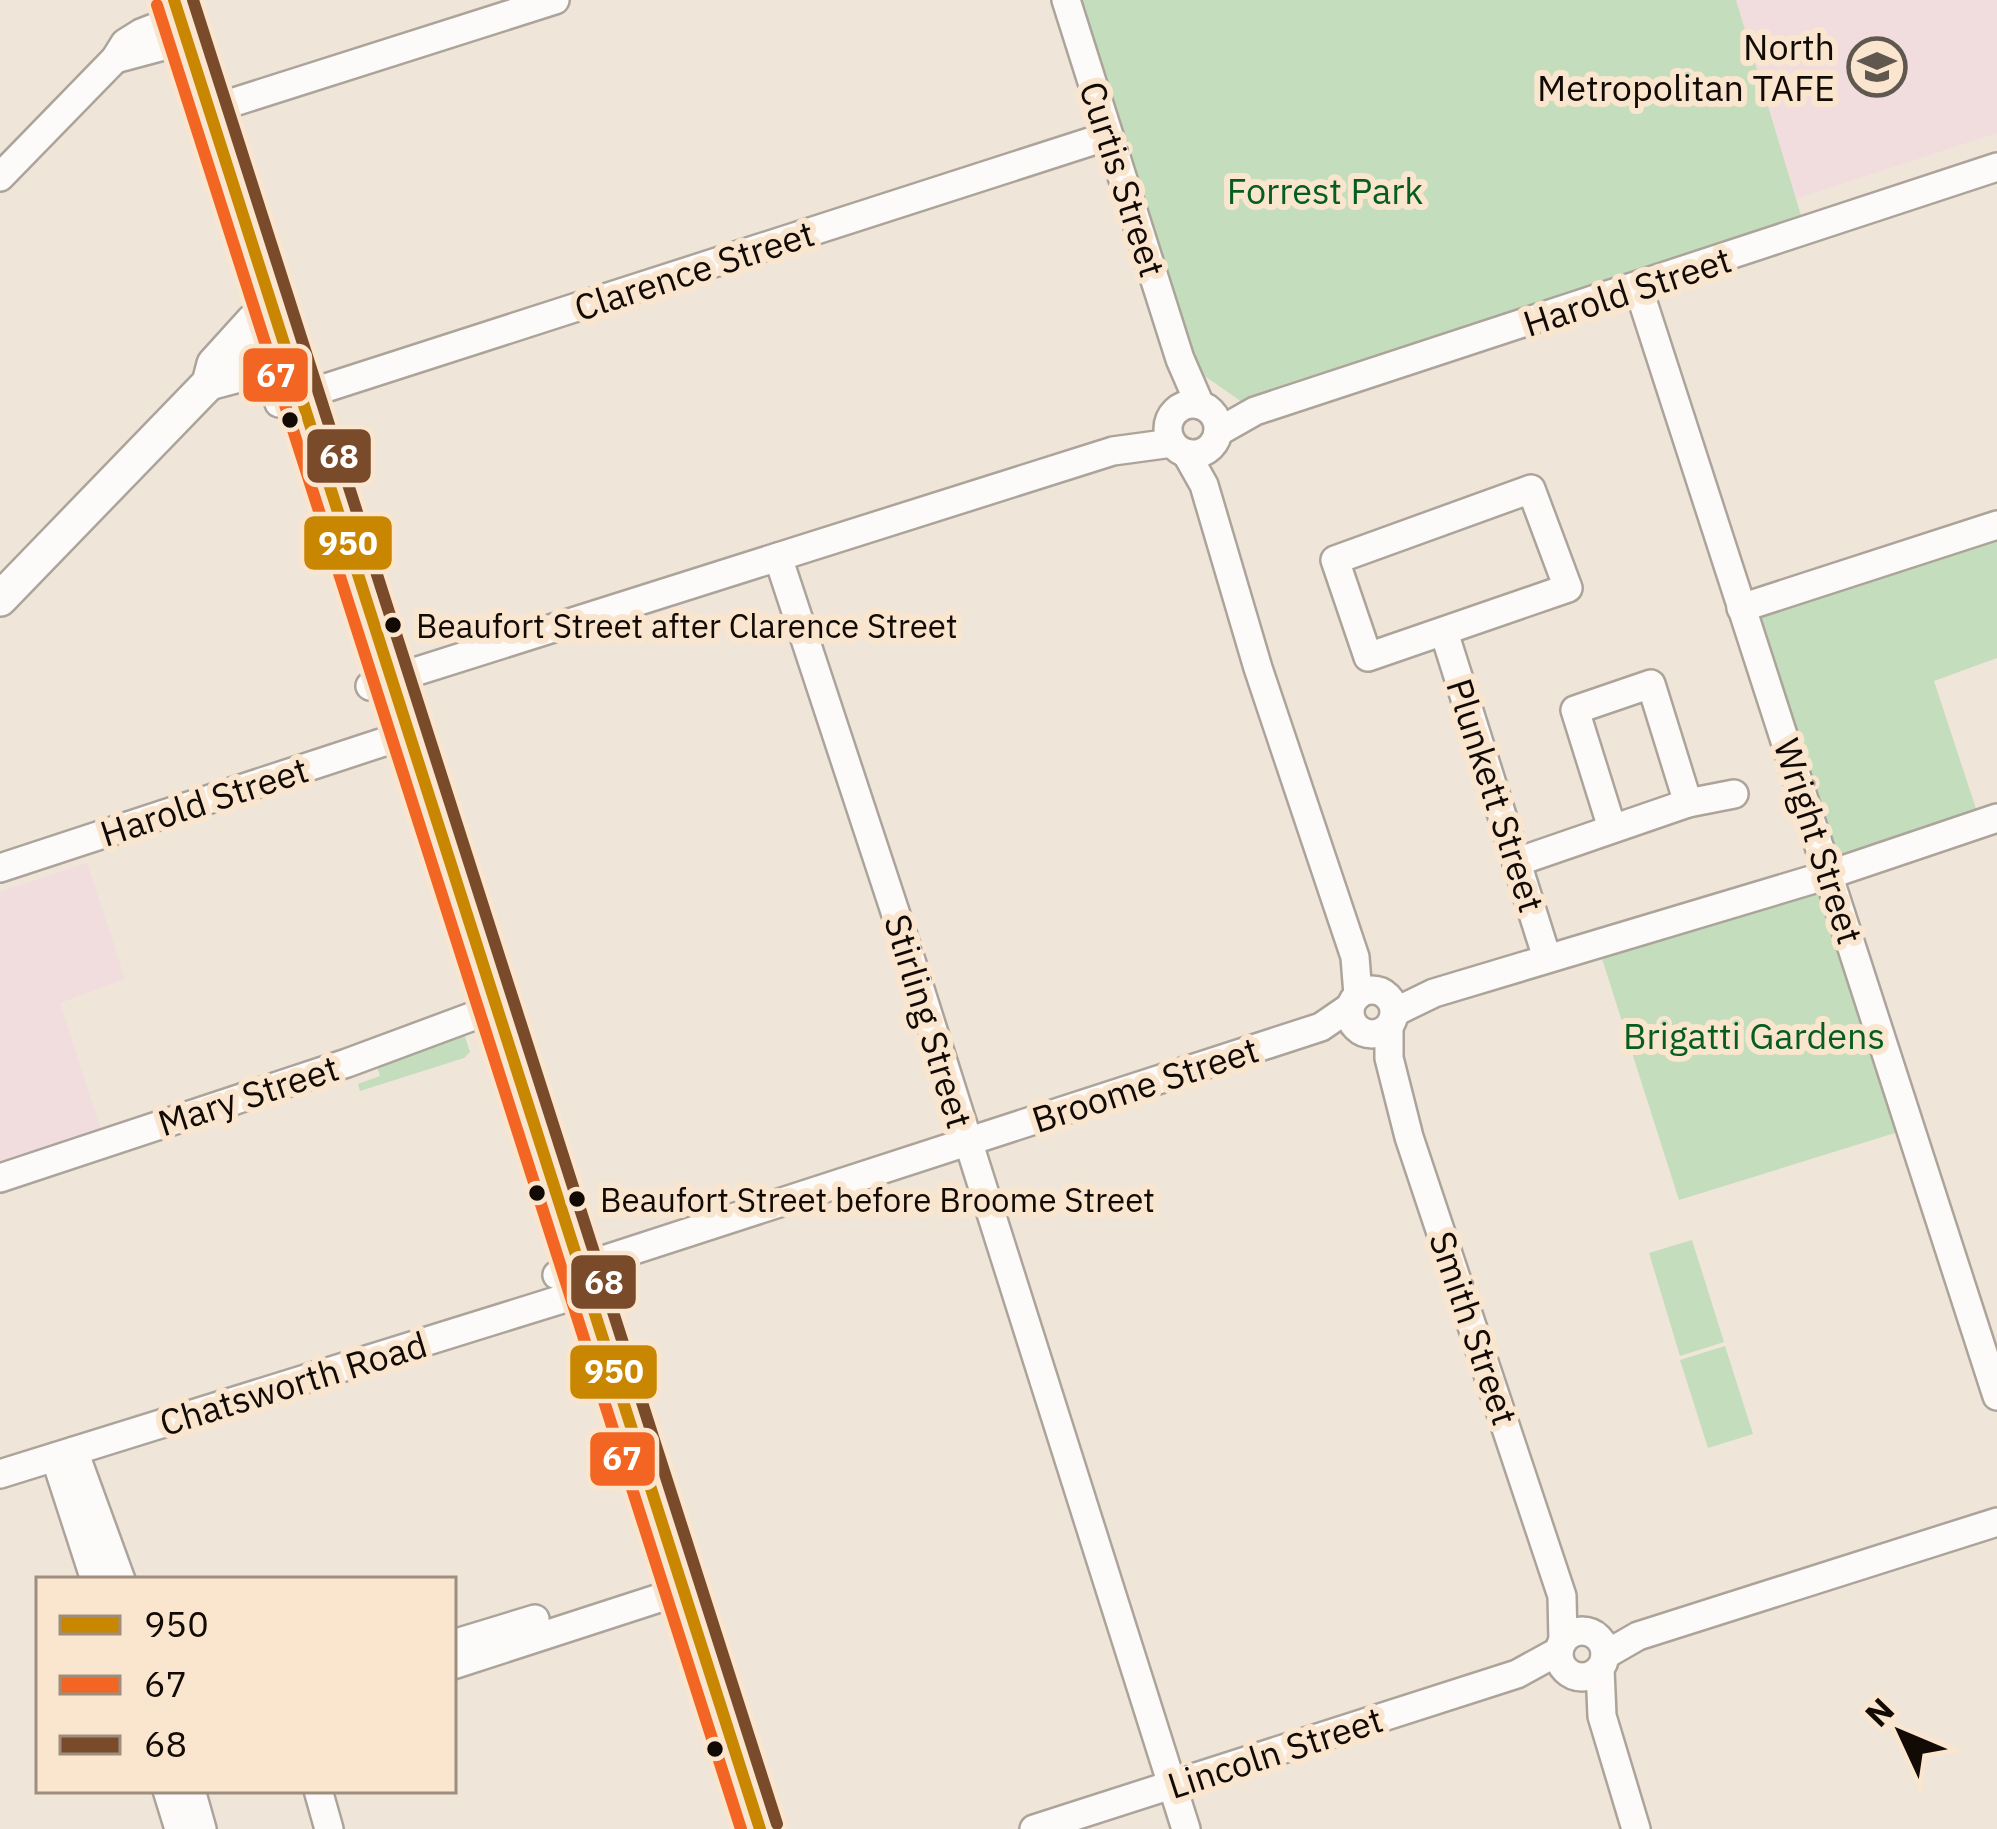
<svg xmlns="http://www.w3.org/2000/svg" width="1997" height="1829" font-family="'IBM Plex Sans',sans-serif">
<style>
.education{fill:#f1dddd}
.green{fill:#c4ddbc}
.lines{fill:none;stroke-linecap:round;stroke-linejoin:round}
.minor-casing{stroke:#aca49a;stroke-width:32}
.major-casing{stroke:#aca49a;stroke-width:38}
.minor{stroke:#fdfbf9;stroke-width:27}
.major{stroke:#fdfbf9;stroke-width:33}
.bus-1-casing{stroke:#fae5cf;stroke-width:21}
.bus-2-casing{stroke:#fae5cf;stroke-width:21}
.bus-3-casing{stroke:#fae5cf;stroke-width:21}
.bus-1{stroke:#c98701;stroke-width:12}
.bus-2{stroke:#f26522;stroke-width:12}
.bus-3{stroke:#7a4b2a;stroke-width:12}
.bus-dot{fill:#120b05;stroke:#fae5cf;stroke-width:4.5}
.labels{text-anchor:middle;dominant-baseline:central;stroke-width:12;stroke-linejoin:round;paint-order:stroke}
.bus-label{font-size:33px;fill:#120b05;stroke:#fae5cf;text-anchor:start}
.poi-label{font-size:36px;fill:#120b05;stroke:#fae5cf;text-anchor:end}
.street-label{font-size:36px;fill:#120b05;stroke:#fae5cf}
.park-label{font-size:36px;fill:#065d1f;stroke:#fae5cf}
.line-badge{stroke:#fae5cf;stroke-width:4.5}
.badge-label{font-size:33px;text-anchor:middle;font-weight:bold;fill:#fff}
</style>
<rect width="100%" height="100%" fill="#f0e5d9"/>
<!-- education -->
<g class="education">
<path d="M1736 0H1997V133L1796 199Z"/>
<path d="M87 863 125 979 60 1003 105 1143 0 1178V892Z"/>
</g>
<!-- green -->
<g class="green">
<path d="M1066 0H1736L1806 232 1255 411 1180 359Z"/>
<path d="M1997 525V658L1934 681 1981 824 1831 875 1911 1128 1679 1200 1597 943 1830 874 1741 608Z"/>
<path d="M461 1025 470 1052 464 1058 360 1091 358 1084 380 1076 374 1058Z"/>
<path d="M1692 1240 1724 1342 1680 1356 1649 1253Z"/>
<path d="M1725 1346 1753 1434 1708 1448 1680 1360Z"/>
</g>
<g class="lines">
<!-- minor casing -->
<g class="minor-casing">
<g id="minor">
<path d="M1066 0 1180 359 1200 405"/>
<path d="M115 59 186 40"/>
<path d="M209 110 555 0"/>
<path d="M0 177 115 59 125 43 141 33 179 18"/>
<path d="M1638 287 1997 1396"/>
<path d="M279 403 1108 136"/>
<circle cx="1193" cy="429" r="25"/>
<path d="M1218 432 1255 411 1997 167"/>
<path d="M1186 453 1204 485 1258 668 1355 957 1358 995"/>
<path d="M1531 489 1568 588 1368 657 1335 560Z"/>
<path d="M778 557 907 948 1186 1829"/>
<path d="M1741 608 1997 525"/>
<path d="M1444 632 1547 958"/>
<path d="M370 686 1113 451 1172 443"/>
<path d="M1612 828 1575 710 1651 684 1688 803"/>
<path d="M1517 862 1688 803 1734 794"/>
<path d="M0 868 408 734"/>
<circle cx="1372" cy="1012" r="22"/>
<path d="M1395 1012 1434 993 1831 874 1997 818"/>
<path d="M1389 1027V1058L1409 1137 1562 1596 1563 1641"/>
<path d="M0 1178 347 1063 495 1008"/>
<path d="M557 1275 1321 1027 1350 1007"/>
<path d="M74 1451 121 1580"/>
<path d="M55 1457 95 1580"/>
<path d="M0 1474 585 1292"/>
<circle cx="1582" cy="1654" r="23"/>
<path d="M453 1644 535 1619"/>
<path d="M1605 1655 1638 1636 1997 1522"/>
<path d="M453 1665 681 1591"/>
<path d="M1600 1669 1602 1716 1636 1829"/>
<path d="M167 1790 179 1829"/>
<path d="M191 1790 202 1829"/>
<path d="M318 1790 329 1829"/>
<path d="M1034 1829 1517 1674 1559 1651"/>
</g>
</g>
<!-- major casing -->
<g class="major-casing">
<g id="major">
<path d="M174 0 760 1829"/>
<path d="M209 383 288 362"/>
<path d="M0 599 209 383 214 364 253 321"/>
</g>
</g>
<!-- minor -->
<use href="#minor" class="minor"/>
<!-- major -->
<use href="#major" class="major"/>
<!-- bus-1 casing -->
<g class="bus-1-casing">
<path id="bus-1" d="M174 0 760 1829"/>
</g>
<!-- bus-2 casing -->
<g class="bus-2-casing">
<path id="bus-2" d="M157 5 741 1829"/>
</g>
<!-- bus-3 casing -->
<g class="bus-3-casing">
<path id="bus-3" d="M193 0 777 1824"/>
</g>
<!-- bus-1 -->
<use href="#bus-1" class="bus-1"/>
<!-- bus-2 -->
<use href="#bus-2" class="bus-2"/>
<!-- bus-3 -->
<use href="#bus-3" class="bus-3"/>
</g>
<!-- icons -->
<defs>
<g id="university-ring" transform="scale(3)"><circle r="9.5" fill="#fae5cf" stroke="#60574f" stroke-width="1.5"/><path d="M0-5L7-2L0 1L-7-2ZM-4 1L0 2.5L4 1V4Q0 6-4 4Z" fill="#60574f"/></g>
</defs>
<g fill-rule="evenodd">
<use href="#university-ring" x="1877" y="67"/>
</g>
<!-- markers -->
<g class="bus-dot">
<circle cx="290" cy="420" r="10"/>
<circle cx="393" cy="625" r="10"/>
<circle cx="537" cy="1193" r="10"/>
<circle cx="577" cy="1199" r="10"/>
<circle cx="715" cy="1749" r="10"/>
</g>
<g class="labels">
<!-- bus labels -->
<g class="bus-label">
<text x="416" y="625">Beaufort Street after Clarence Street</text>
<text x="600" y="1199">Beaufort Street before Broome Street</text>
</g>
<!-- poi labels -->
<g class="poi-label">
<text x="1835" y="46">North<tspan x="1835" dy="41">Metropolitan TAFE</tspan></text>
</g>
<!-- street labels -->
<g class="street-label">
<text transform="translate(1123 179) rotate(72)">Curtis Street</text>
<text transform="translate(694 270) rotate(-18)">Clarence Street</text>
<text transform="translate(1627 291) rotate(-18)">Harold Street</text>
<text transform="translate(1496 795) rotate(72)">Plunkett Street</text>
<text transform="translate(204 801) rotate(-18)">Harold Street</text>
<text transform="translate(1819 841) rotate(72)">Wright Street</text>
<text transform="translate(929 1021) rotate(73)">Stirling Street</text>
<text transform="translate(1145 1084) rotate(-18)">Broome Street</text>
<text transform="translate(248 1095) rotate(-18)">Mary Street</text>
<text transform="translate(1474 1328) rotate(71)">Smith Street</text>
<text transform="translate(293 1383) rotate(-17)">Chatsworth Road</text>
<text transform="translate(1275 1752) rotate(-18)">Lincoln Street</text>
</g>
<!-- park labels -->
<g class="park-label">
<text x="1325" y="190">Forrest Park</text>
<text x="1754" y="1035">Brigatti Gardens</text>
</g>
</g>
<g class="line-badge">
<rect x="241" y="346" width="69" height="58" rx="12" fill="#f26522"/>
<rect x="305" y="427" width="68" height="58" rx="12" fill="#7a4b2a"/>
<rect x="302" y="514" width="92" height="58" rx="12" fill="#c98701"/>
<rect x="569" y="1253" width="69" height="58" rx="12" fill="#7a4b2a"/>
<rect x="568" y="1343" width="91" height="58" rx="12" fill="#c98701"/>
<rect x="588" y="1430" width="69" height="58" rx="12" fill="#f26522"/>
</g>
<g class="badge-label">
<text x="276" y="387">67</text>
<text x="339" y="468">68</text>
<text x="348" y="555">950</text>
<text x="604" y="1294">68</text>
<text x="614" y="1383">950</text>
<text x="622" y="1470">67</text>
</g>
<!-- legend -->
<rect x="36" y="1577" width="420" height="216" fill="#fae5cf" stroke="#9d8e7e" stroke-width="3"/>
<rect x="60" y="1616" width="60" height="18" fill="#c98701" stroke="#9d8e7e" stroke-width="3"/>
<text x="144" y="1637" font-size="36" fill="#120b05">950</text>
<rect x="60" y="1676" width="60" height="18" fill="#f26522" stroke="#9d8e7e" stroke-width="3"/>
<text x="144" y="1697" font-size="36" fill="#120b05">67</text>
<rect x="60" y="1736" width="60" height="18" fill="#7a4b2a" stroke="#9d8e7e" stroke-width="3"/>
<text x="144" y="1757" font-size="36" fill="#120b05">68</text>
<!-- north arrow -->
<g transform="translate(1901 1733) rotate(314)" stroke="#fae5cf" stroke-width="9" paint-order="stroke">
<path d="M0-9L21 45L0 30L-21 45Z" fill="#120b05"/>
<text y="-18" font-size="33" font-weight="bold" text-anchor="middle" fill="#120b05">N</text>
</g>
</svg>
